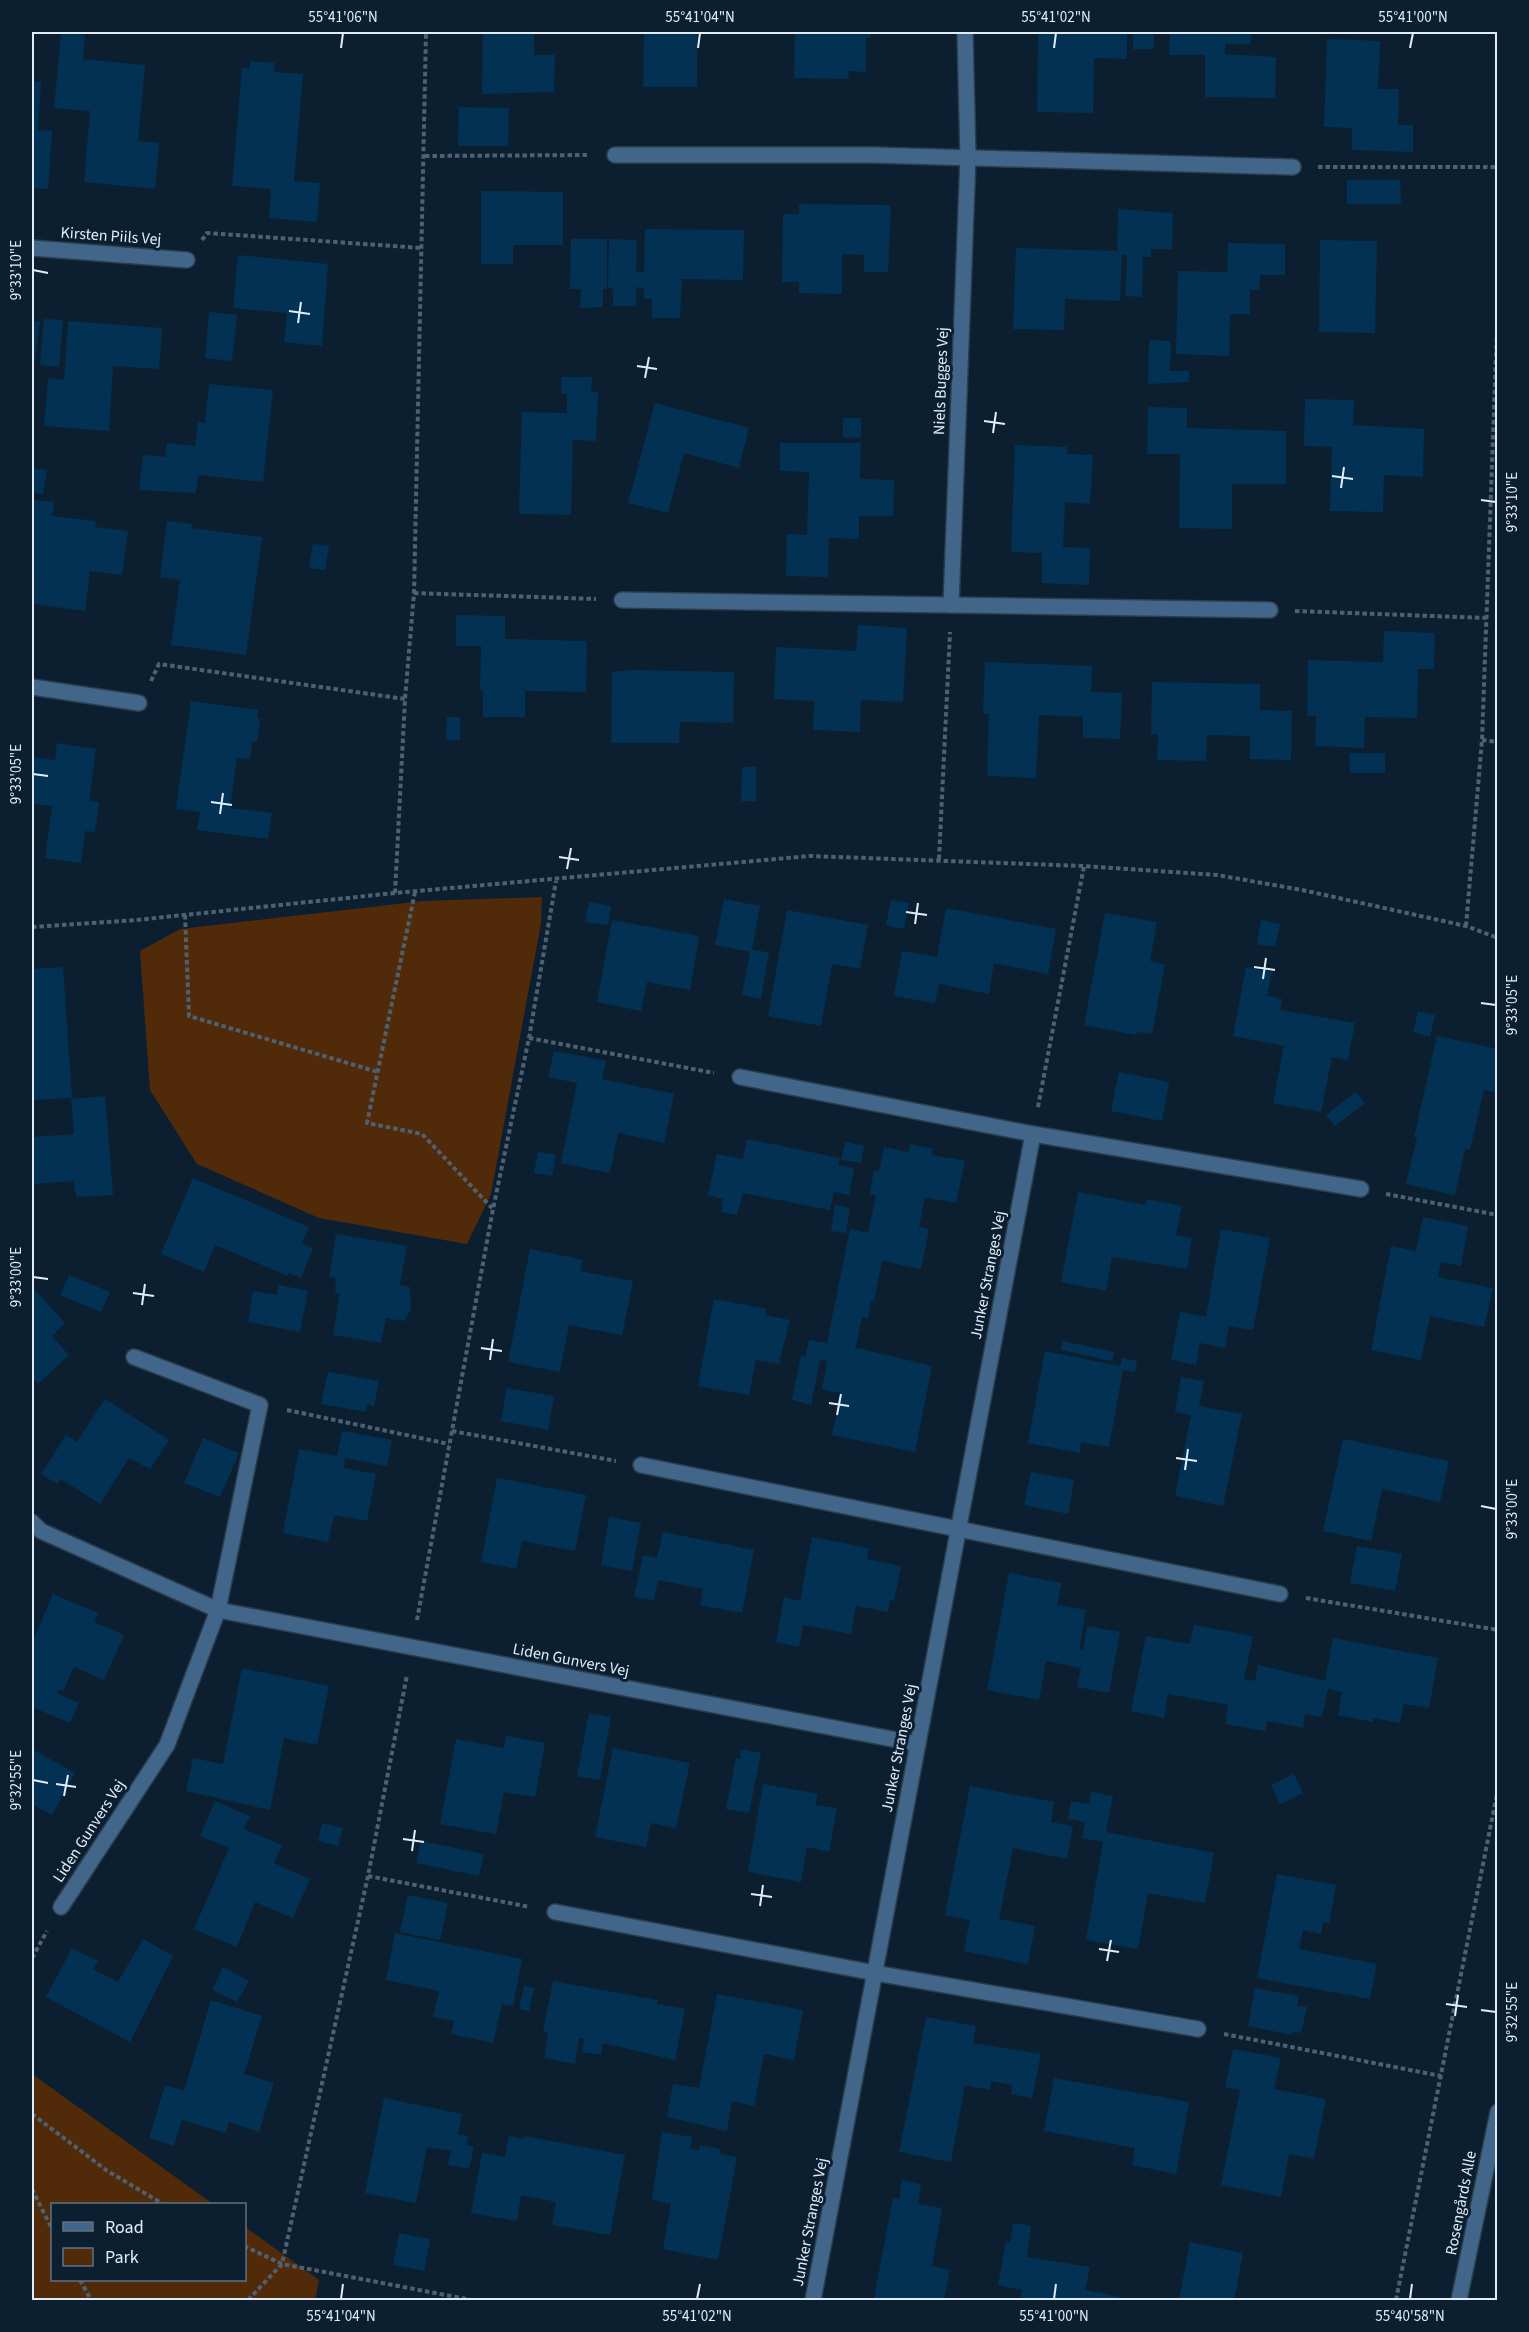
<svg xmlns="http://www.w3.org/2000/svg" width="1529" height="2332" font-family="'Source Sans 3',sans-serif">
<style>
.green{fill:#512b09}
.building{fill:#033153}
.lines{fill:none;stroke-linecap:round;stroke-linejoin:round}
.street-casing{stroke:#2a3c4d;stroke-width:18}
.path{stroke:#4f6070;stroke-width:4;stroke-dasharray:4.5 3;stroke-linecap:butt}
.street{stroke:#416689;stroke-width:15}
.ticks{fill:none;stroke:#e0edf9;stroke-width:2}
.labels{text-anchor:middle;dominant-baseline:central;stroke-width:6;stroke-linejoin:round;paint-order:stroke}
.street-label{font-size:16px;fill:#e0edf9;stroke:#0c1f31}
.neatline{fill:none;stroke:#e0edf9;stroke-width:2}
.ticks-label{font-size:15px;text-anchor:middle;fill:#e0edf9}
</style>
<rect width="100%" height="100%" fill="#0c1f31"/>
<!-- green -->
<g class="green">
<path d="M542 897 541 923 491 1194 467 1244 319 1218 197 1164 150 1090 140 951 180 929 423 901Z"/>
<path d="M32 2074 213 2204H52V2280H244L245 2227 319 2280 315 2300H32Z"/>
</g>
<!-- building -->
<g class="building">
<path d="M483 32H534V55H555L554 92 482 94Z"/>
<path d="M644 32H697V87H643Z"/>
<path d="M795 32H871V38H866V72L849 71 848 79 794 78Z"/>
<path d="M1038 32H1127V59L1094 58 1093 113 1037 112Z"/>
<rect x="1133" y="32" width="21" height="17"/>
<path d="M1170 32H1251V44H1225V54L1276 57 1275 98 1205 97V55H1169Z"/>
<path d="M61 33 85 35 83 59 145 65 138 141 159 143 155 189 84 182 90 111 54 108Z"/>
<path d="M1327 39 1380 41 1378 89H1399L1398 125H1413V152L1352 150V128L1324 127Z"/>
<path d="M251 61 275 63 274 72 303 74 294 181 320 183 317 222 269 218 271 189 232 186 242 68 249 69Z"/>
<path d="M32 82H41L38 130 52 131 48 189 32 188Z"/>
<path d="M459 107 509 108 508 146H458Z"/>
<path d="M1347 180H1400L1401 204H1347Z"/>
<path d="M481 191 563 192V245H513V264H481Z"/>
<path d="M799 204 891 205 888 272H864V255L842 254V294L799 293V282H782L783 214H799Z"/>
<path d="M1118 209 1173 213 1172 249H1151V257H1143L1142 297 1125 296 1127 255H1122L1120 301 1065 299 1064 330 1013 329 1016 248 1117 251Z"/>
<path d="M645 229 744 230 743 280 682 279 680 318H652V299H644V288L636 287V306H613V289L608 288 609 239 637 240 636 272H644Z"/>
<path d="M571 239H607V289H603V307L580 308 581 289H570Z"/>
<path d="M1320 240 1377 241 1375 333 1319 332Z"/>
<path d="M1228 243 1285 244V275H1260L1259 290H1250V314H1230L1229 356 1176 354 1178 271 1227 272Z"/>
<path d="M238 255 328 264 322 346 284 342 287 313 233 308Z"/>
<path d="M209 312 237 315 232 361 205 358Z"/>
<path d="M44 319 63 320 59 367 40 365Z"/>
<path d="M32 321 40 322 34 366H32Z"/>
<path d="M68 321 162 328 159 369 113 366 109 431 44 426 48 378 64 380Z"/>
<path d="M1149 340 1171 341 1170 371H1189V382L1148 384Z"/>
<path d="M562 377H592L591 392H598L596 441 573 440 571 515 519 514 522 412 567 413V394H561Z"/>
<path d="M209 384 273 390 263 482 198 475 196 493 139 490 143 455 165 457 167 443 195 446 198 422 205 423Z"/>
<path d="M1305 399 1354 400 1353 425 1424 429 1423 477 1384 475 1383 512 1330 511 1332 447 1304 446Z"/>
<path d="M655 403 749 428 739 468 684 453 668 513 628 503Z"/>
<path d="M1148 407 1187 408V428L1286 431V484H1232V529L1179 528 1180 454H1147Z"/>
<path d="M843 418H861V438L843 437Z"/>
<path d="M780 443H861L860 479 894 480 893 516H859V539L829 538 828 577 786 576 787 534 807 535 809 472 780 471Z"/>
<path d="M1015 445 1067 447V454L1093 455 1090 504 1065 502 1063 547 1090 548 1089 585 1042 583V553L1011 552Z"/>
<path d="M32 468 47 470 43 494 32 492Z"/>
<path d="M32 500 54 502 52 516 96 521 95 527 128 531 122 575 90 571 85 611 33 604 35 587 32 586Z"/>
<path d="M167 521 192 524 191 528 262 537 246 655 171 645 180 580 160 577Z"/>
<path d="M313 544 329 546 325 570 309 568Z"/>
<path d="M456 615 505 616V639L587 641 586 692 525 691V717H483V691H480L481 646H456Z"/>
<path d="M858 625 907 628 903 702 861 700 860 732 813 730 814 701 774 699 776 647 856 651Z"/>
<path d="M1384 631 1435 633 1434 669H1418L1417 718 1365 717 1364 748 1315 746 1316 716H1307L1308 660 1383 662Z"/>
<path d="M985 662 1092 666 1091 692 1122 693 1120 739 1083 738V717L1039 715 1036 778 987 776 989 714H983Z"/>
<path d="M632 670 734 672 733 723 680 722 679 743H611L612 672Z"/>
<path d="M1152 682 1260 684V710L1292 711 1291 760 1250 759V736L1207 735 1206 761 1157 760 1158 734H1151Z"/>
<path d="M191 701 258 710 257 718 260 719 257 742 252 741 250 759 237 758 230 808 272 813 268 839 197 830 200 812 176 809Z"/>
<path d="M447 717H460V740H446Z"/>
<path d="M57 743 96 749 89 801 99 802 95 832 85 831 81 863 45 858 52 806 32 804V757L55 760Z"/>
<path d="M1349 753H1385V773H1350Z"/>
<path d="M742 767H756V801H741Z"/>
<path d="M724 899 760 906 752 949 769 953 761 999 742 995 750 952 715 945Z"/>
<path d="M891 900 909 903 904 929 886 925Z"/>
<path d="M589 902 611 906 608 925 585 922Z"/>
<path d="M946 908 1056 929 1048 974 994 963 989 994 939 984 935 1003 894 996 902 951 937 957Z"/>
<path d="M787 910 868 925 860 969 832 964 821 1026 768 1016Z"/>
<path d="M1105 913 1157 922 1150 961 1165 964 1152 1034 1137 1032 1136 1035 1084 1025Z"/>
<path d="M612 920 699 936 690 990 647 982 641 1011 597 1002Z"/>
<path d="M1261 920 1280 924 1275 947 1257 944Z"/>
<path d="M63 967 72 1098 32 1100V969Z"/>
<path d="M1246 967 1272 972 1267 996 1282 999 1280 1010 1355 1023 1348 1060 1332 1057 1321 1112 1273 1103 1284 1046 1233 1036Z"/>
<path d="M1418 1011 1435 1015 1430 1037 1413 1032Z"/>
<path d="M1437 1036 1498 1049V1093L1484 1090 1470 1150 1465 1149 1455 1195 1406 1184 1417 1138 1414 1137Z"/>
<path d="M554 1051 606 1061 602 1079 674 1094 664 1143 618 1133 610 1173 561 1163 577 1083 548 1077Z"/>
<path d="M1119 1072 1169 1082 1162 1121 1111 1111Z"/>
<path d="M1356 1092 1365 1103 1335 1126 1326 1115Z"/>
<path d="M105 1096 113 1195 76 1197 74 1181 32 1184V1137L74 1134 71 1099Z"/>
<path d="M747 1139 840 1158 838 1165 854 1168 849 1195 834 1192 830 1210 743 1193 737 1215 721 1212 723 1199 708 1195 717 1154 743 1159Z"/>
<path d="M845 1142 864 1146 861 1163 841 1160Z"/>
<path d="M910 1144 933 1149 932 1155 965 1161 956 1203 925 1197 919 1227 929 1229 921 1269 882 1261 874 1301H871L868 1319 862 1317 855 1350 858 1348 932 1366 915 1452 832 1435 841 1393 822 1389 827 1361 820 1360 811 1405 792 1400 801 1355 805 1357 809 1340 827 1343 850 1229 868 1233 876 1196 870 1194 874 1170 879 1171 884 1147 908 1152Z"/>
<path d="M538 1152 556 1155 552 1176 534 1173Z"/>
<path d="M193 1178 309 1227 302 1243 313 1249 301 1278 289 1273 288 1276 215 1245 204 1272 161 1254Z"/>
<path d="M1078 1192 1146 1205 1147 1199 1182 1206 1176 1235 1192 1238 1187 1269 1112 1257 1106 1291 1061 1282Z"/>
<path d="M835 1205 850 1208 846 1233 831 1231Z"/>
<path d="M1423 1217 1468 1226 1461 1266 1441 1262 1438 1277 1493 1288 1484 1327 1430 1316 1421 1360 1371 1350 1391 1246 1416 1251Z"/>
<path d="M1221 1229 1270 1238 1253 1330 1229 1326 1225 1348 1200 1343 1196 1365 1171 1360 1180 1312 1206 1317Z"/>
<path d="M336 1234 407 1246 400 1285 410 1287 411 1309 404 1321 386 1318 381 1343 333 1335 340 1293H335L336 1278 329 1277Z"/>
<path d="M530 1249 583 1260 580 1271 633 1281 622 1335 569 1325 560 1372 508 1362Z"/>
<path d="M69 1275 110 1292 101 1312 60 1295Z"/>
<path d="M279 1285 308 1291 300 1332 248 1322 253 1291 276 1295Z"/>
<path d="M32 1287 65 1323 52 1336 69 1355 38 1384 32 1376Z"/>
<path d="M714 1299 766 1309 765 1315 790 1320 779 1364 756 1360 749 1395 698 1386Z"/>
<path d="M1063 1341 1114 1352 1112 1361 1061 1350Z"/>
<path d="M1045 1351 1120 1366 1122 1358 1137 1361 1135 1372 1123 1370 1109 1447 1081 1442 1080 1453 1028 1443Z"/>
<path d="M328 1372 379 1381 374 1406 367 1404 366 1412 321 1404Z"/>
<path d="M1181 1377 1204 1381 1199 1406 1242 1414 1223 1506 1175 1496 1191 1415 1175 1412Z"/>
<path d="M507 1388 554 1396 548 1430 501 1421Z"/>
<path d="M105 1399 169 1440 150 1469 129 1458 100 1504 61 1479 57 1484 41 1474 66 1435 77 1442Z"/>
<path d="M342 1431 392 1440 387 1466 345 1458 344 1468 376 1474 367 1521 334 1515 328 1542 283 1533 299 1449 337 1456Z"/>
<path d="M203 1438 239 1453 220 1497 184 1483Z"/>
<path d="M1343 1439 1449 1461 1440 1502 1382 1489 1371 1541 1323 1531Z"/>
<path d="M1031 1472 1074 1480 1068 1514 1024 1505Z"/>
<path d="M497 1478 586 1495 575 1551 522 1541 516 1569 481 1562Z"/>
<path d="M609 1517 641 1523 632 1571 601 1565Z"/>
<path d="M663 1532 754 1550 742 1613 700 1605 703 1589 658 1580 654 1600 634 1597 643 1555 657 1558Z"/>
<path d="M812 1537 869 1548 867 1559 901 1566 894 1601 890 1600 888 1612 856 1606 851 1634 803 1625 799 1647 776 1642 784 1597 800 1601Z"/>
<path d="M1357 1546 1402 1554 1395 1591 1350 1583Z"/>
<path d="M1009 1573 1062 1583 1057 1605 1086 1610 1079 1650 1083 1651 1087 1626 1120 1632 1109 1693 1077 1687 1081 1668 1046 1661 1039 1700 987 1690Z"/>
<path d="M53 1594 98 1613 94 1622 124 1635 104 1680 74 1667 63 1691 59 1690 57 1693 79 1703 70 1723 32 1707V1643Z"/>
<path d="M1194 1625 1253 1636 1244 1679 1255 1681 1258 1665 1325 1681 1333 1638 1438 1658 1429 1708 1404 1704 1400 1723 1374 1718 1373 1722 1338 1715 1342 1692 1328 1689 1322 1717 1305 1714 1303 1728 1267 1721 1265 1731 1225 1724 1228 1705 1168 1694 1164 1718 1131 1711 1146 1636 1190 1644Z"/>
<path d="M242 1668 329 1686 317 1745 284 1738 270 1810 186 1791 193 1758 223 1764Z"/>
<path d="M589 1713 611 1717 600 1780 577 1776Z"/>
<path d="M506 1736 545 1743 535 1797 504 1792 496 1834 440 1824 456 1739 504 1748Z"/>
<path d="M613 1748 690 1763 676 1828 651 1823 646 1847 595 1837Z"/>
<path d="M32 1749 75 1773 52 1815 32 1804Z"/>
<path d="M741 1749 761 1753 749 1813 726 1809 736 1758 740 1759Z"/>
<path d="M1294 1774 1303 1793 1280 1804 1271 1785Z"/>
<path d="M763 1784 818 1794 815 1805 837 1808 829 1852 807 1847 801 1882 748 1872Z"/>
<path d="M970 1786 1054 1802 1051 1822 1073 1826 1067 1859 1013 1848 999 1919 1035 1926 1028 1964 964 1951 970 1920 945 1915Z"/>
<path d="M1091 1792 1113 1796 1106 1832 1214 1853 1205 1903 1148 1893 1138 1949 1086 1940 1103 1842 1082 1838 1085 1822 1068 1819 1071 1801 1089 1804Z"/>
<path d="M215 1801 250 1816 244 1829 282 1845 274 1863 310 1879 293 1918 255 1902 237 1947 194 1929 229 1848 200 1836Z"/>
<path d="M322 1823 343 1828 338 1846 318 1841Z"/>
<path d="M421 1841 484 1854 479 1876 416 1863Z"/>
<path d="M1277 1874 1336 1885 1329 1923 1323 1922 1321 1934 1303 1930 1299 1949 1377 1964 1370 1999 1257 1978Z"/>
<path d="M408 1895 448 1903 440 1940 400 1932Z"/>
<path d="M395 1933 522 1959 513 2006 502 2004 493 2043 451 2034 454 2021 433 2017 439 1991 386 1980Z"/>
<path d="M143 1939 173 1956 130 2042 46 1997 72 1948 98 1961 93 1969 118 1982Z"/>
<path d="M223 1967 249 1981 237 2002 212 1990Z"/>
<path d="M553 1981 657 2000V2004L685 2009 675 2060 603 2043 601 2055 582 2052 584 2039 579 2038 575 2064 544 2058 548 2032 543 2031Z"/>
<path d="M524 1986 534 1988 529 2011 519 2009Z"/>
<path d="M1255 1988 1299 1996 1297 2006 1307 2007 1301 2033 1293 2032 1292 2035 1248 2026Z"/>
<path d="M717 1994 803 2010 794 2060 764 2054 754 2106 732 2101 727 2131 667 2117 673 2084 699 2088Z"/>
<path d="M211 2000 262 2016 244 2074 274 2083 259 2132 229 2122 226 2133 182 2120 174 2146 149 2138 165 2085 184 2091Z"/>
<path d="M926 2017 976 2026 973 2043 1041 2054 1032 2098 1011 2094 1012 2085 991 2081 990 2090 965 2085 951 2162 899 2152Z"/>
<path d="M1233 2049 1281 2058 1274 2089 1326 2099 1314 2159 1289 2154 1281 2197 1221 2185 1240 2090 1225 2087Z"/>
<path d="M1054 2078 1189 2102 1176 2174 1132 2165 1135 2148 1044 2131Z"/>
<path d="M384 2098 462 2114 458 2134 468 2136 466 2145 474 2147 469 2169 448 2165 451 2151 427 2147 416 2203 365 2193Z"/>
<path d="M662 2132 692 2137 690 2149 699 2150 700 2145 720 2149V2154L737 2157 718 2260 663 2249 671 2204 652 2200Z"/>
<path d="M509 2136 523 2139 524 2136 625 2155 610 2235 552 2225 556 2202 521 2195 517 2221 471 2213 482 2153 505 2157Z"/>
<path d="M902 2180 921 2184 918 2204 942 2208 932 2266 950 2270 944 2300 874 2298 893 2198 899 2199Z"/>
<path d="M1013 2223 1031 2226 1027 2257 1090 2267 1085 2290 1120 2297V2300H1020L1022 2290 998 2285 1006 2242 1010 2243Z"/>
<path d="M399 2233 430 2239 424 2271 393 2265Z"/>
<path d="M1190 2242 1243 2253 1234 2300H1179Z"/>
</g>
<g class="lines">
<!-- street casing -->
<g class="street-casing">
<g id="street">
<path d="M615 155H873L1293 167"/>
<path d="M32 248 187 260"/>
<path d="M622 600 1270 610"/>
<path d="M951 605 968 158 965 32"/>
<path d="M32 687 139 703"/>
<path d="M740 1077 1033 1134 1361 1189"/>
<path d="M641 1465 1280 1594"/>
<path d="M32 1522 41 1531 218 1610 918 1744"/>
<path d="M61 1907 167 1745 218 1610 260 1405 134 1357"/>
<path d="M555 1912 875 1973 1198 2029"/>
<path d="M813 2300 1033 1134"/>
<path d="M1459 2300 1498 2112"/>
</g>
</g>
<!-- path -->
<g class="path">
<path d="M425 156 590 155"/>
<path d="M1318 167H1498"/>
<path d="M202 240 207 233 421 248"/>
<path d="M414 593 596 599"/>
<path d="M1295 611 1486 618"/>
<path d="M151 681 159 664 405 699"/>
<path d="M1482 740 1498 742"/>
<path d="M939 859 950 632"/>
<path d="M415 892 367 1123 422 1134 492 1208"/>
<path d="M395 893 405 699 414 593 426 32"/>
<path d="M185 915 189 1016 378 1072"/>
<path d="M1466 926 1482 740 1498 300"/>
<path d="M32 927 136 920 395 893 810 856 1084 866 1217 875 1302 890 1466 926 1498 938"/>
<path d="M529 1038 714 1073"/>
<path d="M1038 1107 1084 866"/>
<path d="M1386 1194 1498 1215"/>
<path d="M287 1410 449 1444"/>
<path d="M452 1431 616 1461"/>
<path d="M1306 1598 1498 1630"/>
<path d="M417 1620 493 1209 529 1038 556 881"/>
<path d="M368 1876 530 1907"/>
<path d="M32 1958 47 1931"/>
<path d="M1224 2034 1441 2076"/>
<path d="M32 2114 106 2170 163 2204"/>
<path d="M32 2189 52 2229"/>
<path d="M244 2246 282 2264 472 2300"/>
<path d="M80 2280 91 2300"/>
<path d="M248 2300 282 2264 368 1876 407 1675"/>
<path d="M1396 2300 1498 1789"/>
</g>
<!-- street -->
<use href="#street" class="street"/>
</g>
<!-- ticks -->
<path class="ticks" d="M341 48 343 33M698 48 700 33M1054 48 1056 33M1410 48 1413 33M33 270 48 273M289 311 310 314M298 323 301 302M637 366 657 369M645 378 649 357M984 421 1005 424M993 433 996 412M1332 476 1353 479M1341 488 1344 467M1481 500 1496 502M33 774 48 776M211 802 232 805M220 814 223 793M559 857 579 860M567 869 571 848M906 912 927 915M915 924 918 903M1254 967 1275 970M1263 979 1266 958M1481 1003 1496 1005M33 1277 48 1279M133 1293 154 1296M142 1305 145 1284M481 1348 502 1351M490 1360 493 1339M829 1403 849 1406M837 1415 841 1394M1176 1458 1197 1461M1185 1470 1188 1449M1481 1506 1496 1509M33 1780 48 1783M56 1784 76 1787M64 1796 68 1775M403 1839 424 1842M412 1851 415 1830M751 1894 772 1897M760 1906 763 1885M1099 1949 1119 1952M1107 1961 1111 1940M1446 2004 1467 2007M1481 2010 1496 2012M1455 2016 1458 1995M341 2299 343 2284M697 2299 700 2284M1054 2299 1056 2284M1410 2299 1412 2284"/>
<g class="labels">
<!-- street labels -->
<g class="street-label">
<text transform="translate(111 236) rotate(4)">Kirsten Piils Vej</text>
<text transform="translate(941 381) rotate(-88)">Niels Bugges Vej</text>
<text transform="translate(988 1275) rotate(-79)">Junker Stranges Vej</text>
<text transform="translate(571 1660) rotate(11)">Liden Gunvers Vej</text>
<text transform="translate(899 1748) rotate(-79)">Junker Stranges Vej</text>
<text transform="translate(89 1831) rotate(-57)">Liden Gunvers Vej</text>
<text transform="translate(1461 2203) rotate(-79)">Rosengårds Alle</text>
<text transform="translate(810 2222) rotate(-79)">Junker Stranges Vej</text>
</g>
</g>
<!-- border -->
<rect width="1529" height="2332" fill="none" stroke="#0c1f31" stroke-width="66"/>
<!-- legend -->
<rect x="51" y="2203" width="195" height="78" fill="#0c1f31" stroke="#617181" stroke-width="1.5"/>
<rect x="63" y="2222" width="30" height="9" fill="#416689" stroke="#617181" stroke-width="1.5"/>
<text x="105" y="2233" font-size="18" fill="#e0edf9">Road</text>
<rect x="63" y="2248" width="30" height="18" fill="#512b09" stroke="#617181" stroke-width="1.5"/>
<text x="105" y="2263" font-size="18" fill="#e0edf9">Park</text>
<rect x="33" y="33" width="1463" height="2266" class="neatline"/>
<g class="ticks-label">
<text x="343" y="22">55°41'06"N</text>
<text x="700" y="22">55°41'04"N</text>
<text x="1056" y="22">55°41'02"N</text>
<text x="1413" y="22">55°41'00"N</text>
<text transform="translate(16 270) rotate(-90)" y="5">9°33'10"E</text>
<text transform="translate(1512 502) rotate(-90)" y="5">9°33'10"E</text>
<text transform="translate(16 774) rotate(-90)" y="5">9°33'05"E</text>
<text transform="translate(1512 1005) rotate(-90)" y="5">9°33'05"E</text>
<text transform="translate(16 1277) rotate(-90)" y="5">9°33'00"E</text>
<text transform="translate(1512 1509) rotate(-90)" y="5">9°33'00"E</text>
<text transform="translate(16 1780) rotate(-90)" y="5">9°32'55"E</text>
<text transform="translate(1512 2012) rotate(-90)" y="5">9°32'55"E</text>
<text x="341" y="2321">55°41'04"N</text>
<text x="697" y="2321">55°41'02"N</text>
<text x="1054" y="2321">55°41'00"N</text>
<text x="1410" y="2321">55°40'58"N</text>
</g>
</svg>
